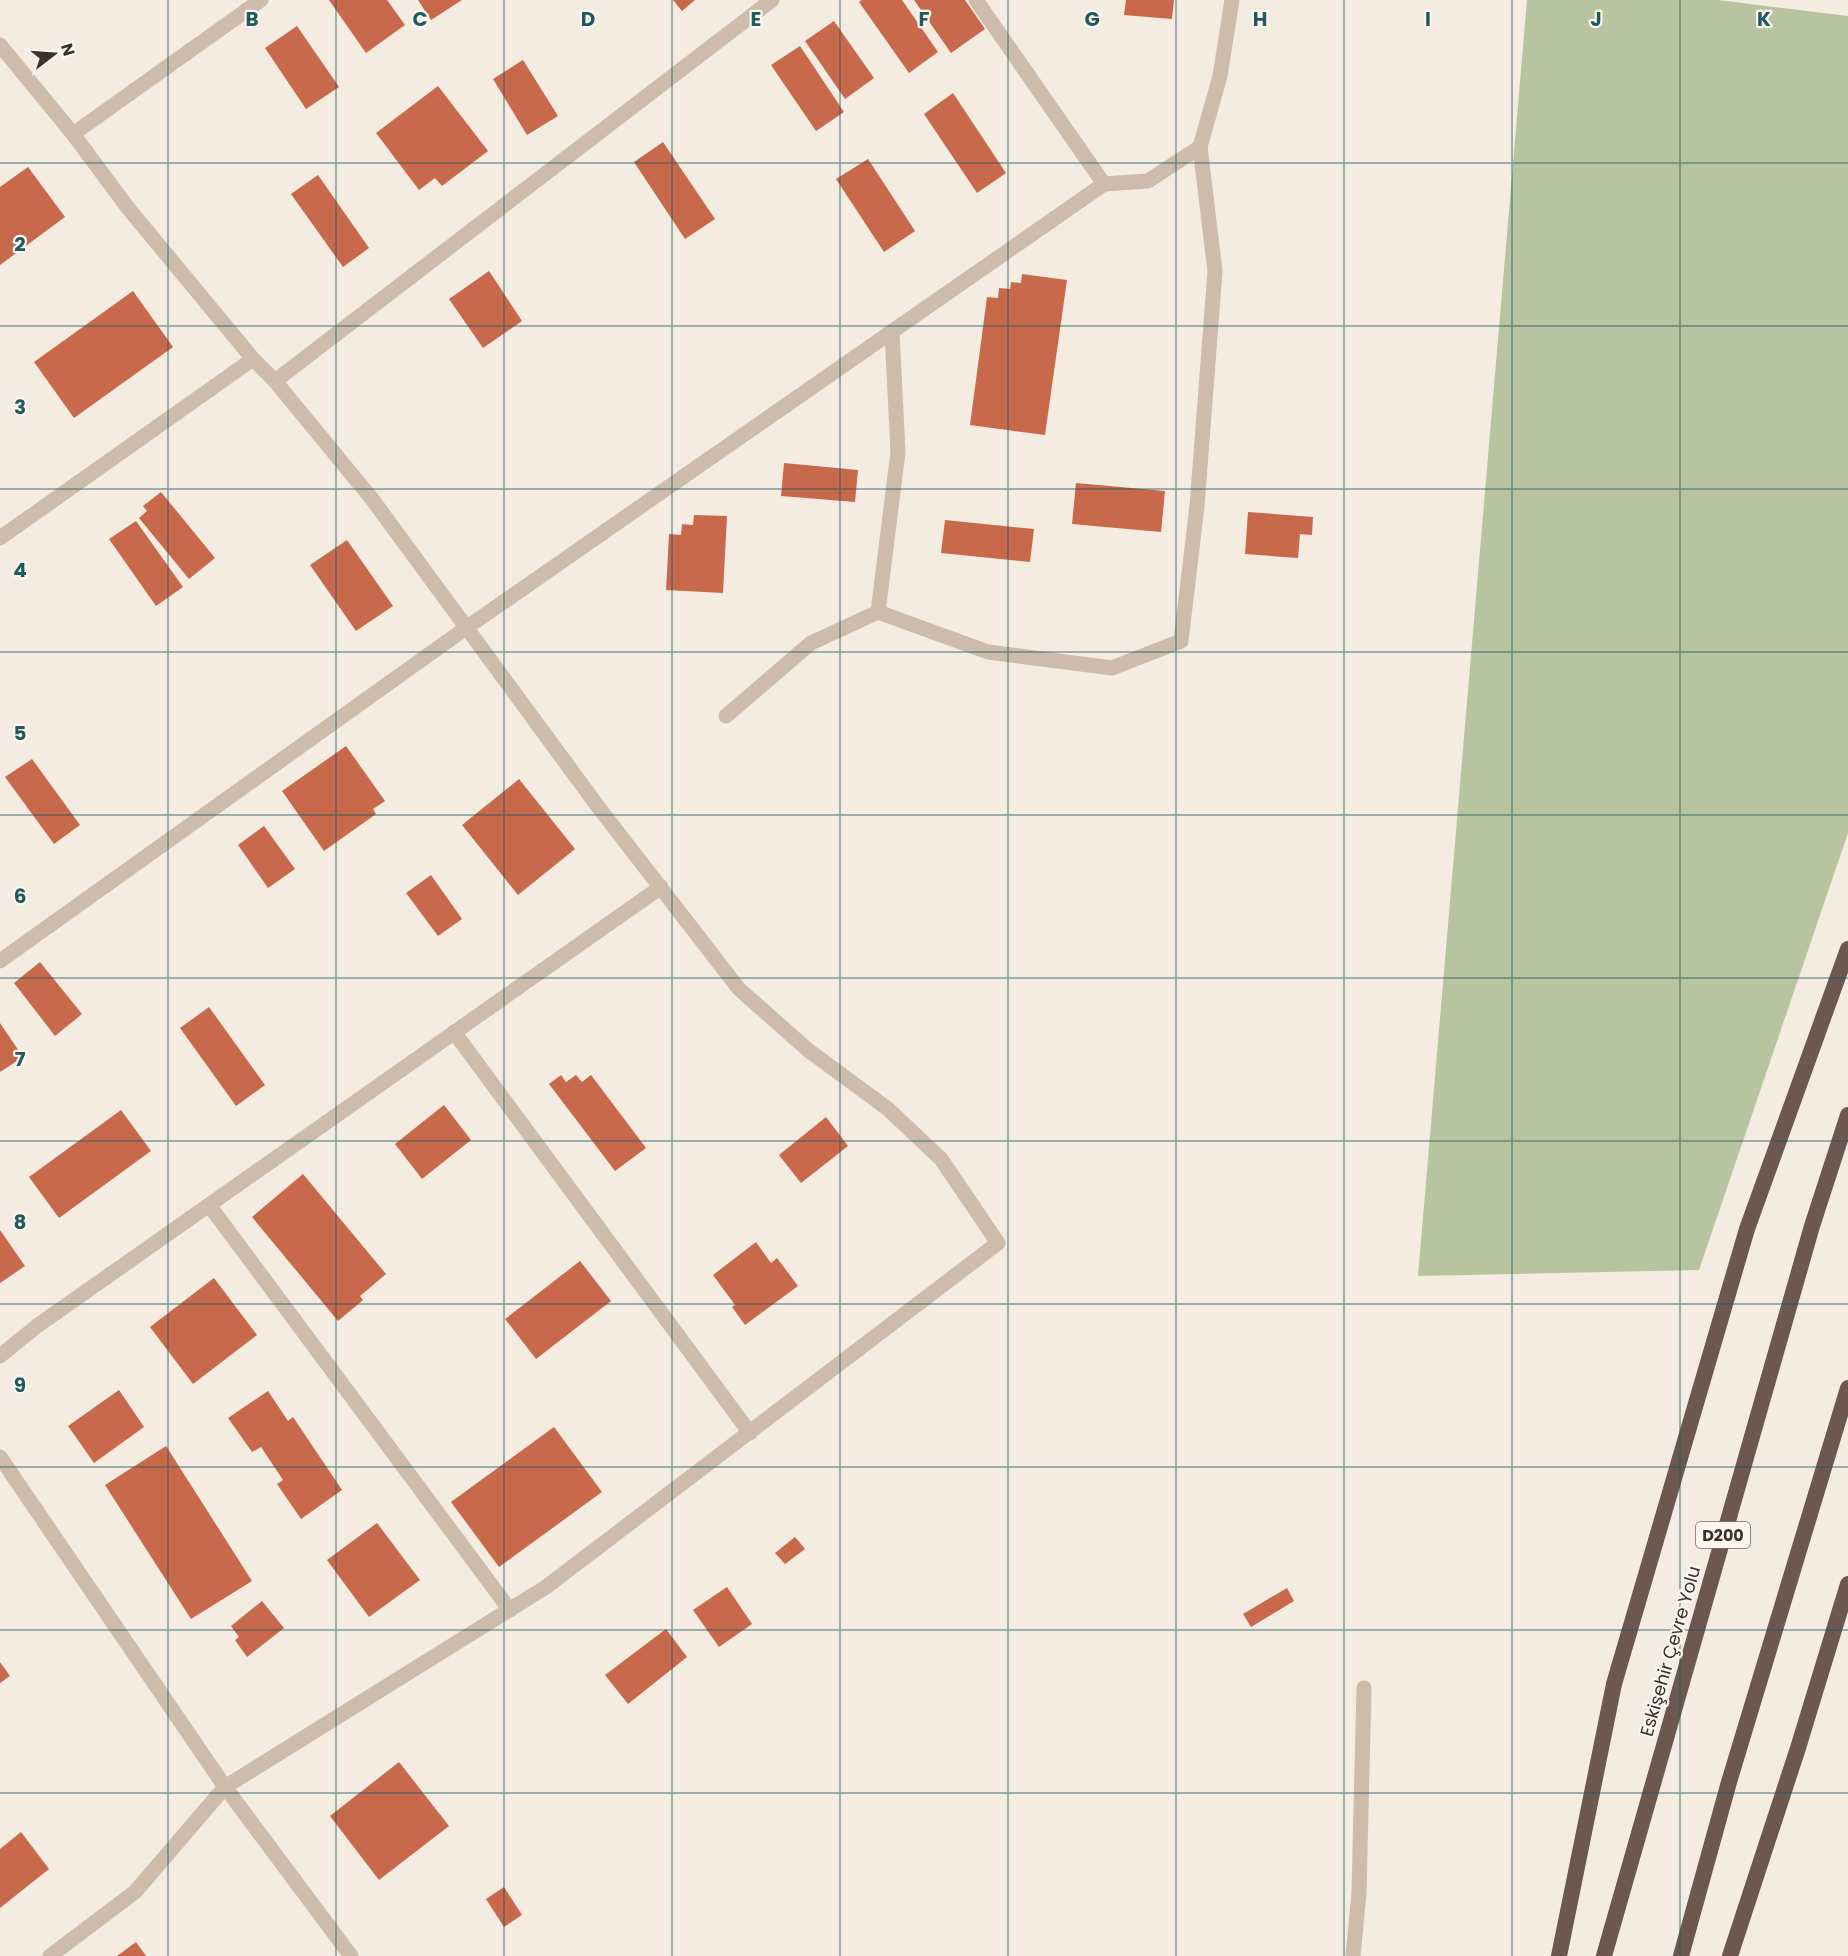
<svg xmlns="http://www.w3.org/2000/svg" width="1848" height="1956" font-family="Poppins,sans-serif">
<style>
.green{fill:#b8c4a0}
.building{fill:#c8694b}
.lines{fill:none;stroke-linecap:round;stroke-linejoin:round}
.service{stroke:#cdbbac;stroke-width:15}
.minor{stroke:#cdbbac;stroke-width:15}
.trunk{stroke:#6c584f;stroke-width:16}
.grid{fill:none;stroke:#1f5a5e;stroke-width:1.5;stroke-opacity:0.55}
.labels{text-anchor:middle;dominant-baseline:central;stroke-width:4.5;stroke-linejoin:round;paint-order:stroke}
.shield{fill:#fbf5ee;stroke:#756b66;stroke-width:1.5}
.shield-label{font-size:16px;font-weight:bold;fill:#3b302b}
.street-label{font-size:18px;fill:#3b302b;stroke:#fbf5ee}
.grid-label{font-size:20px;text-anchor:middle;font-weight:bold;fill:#1f5a5e;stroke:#fbf5ee;stroke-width:4.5;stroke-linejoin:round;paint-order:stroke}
</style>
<rect width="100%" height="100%" fill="#f4ebe1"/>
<!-- green -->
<path class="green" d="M1527 0H1718L1848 16V833L1699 1270 1418 1276Z"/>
<!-- building -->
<g class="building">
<path d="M329 0H387L405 25 366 53Z"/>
<path d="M418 0H462L431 20Z"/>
<path d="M673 0H695L682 11Z"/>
<path d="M862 0H902L938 52 909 73 859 2Z"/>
<path d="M914 0H965L985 29 951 53Z"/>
<path d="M1126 0H1174L1172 19 1124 15Z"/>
<path d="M834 21 874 78 845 99 805 41Z"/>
<path d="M297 26 339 87 306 109 265 48Z"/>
<path d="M800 46 844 112 816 131 771 65Z"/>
<path d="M523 60 558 116 527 135 493 79Z"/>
<path d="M438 86 488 151 442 186 435 178 419 190 376 133Z"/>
<path d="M953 93 1006 173 977 193 924 114Z"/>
<path d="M663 142 715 219 685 239 634 162Z"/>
<path d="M868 159 915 231 884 252 836 179Z"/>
<path d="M28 167 65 217 0 265V187Z"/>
<path d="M318 175 369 248 343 267 291 194Z"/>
<path d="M489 271 522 321 483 348 449 299Z"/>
<path d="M1022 274 1067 280 1045 435 970 425 987 297 998 298 999 288 1010 289 1011 282 1021 283Z"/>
<path d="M133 291 173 347 74 418 34 362Z"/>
<path d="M784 463 858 470 855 502 781 496Z"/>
<path d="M1076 483 1165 491 1161 532 1072 524Z"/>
<path d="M161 492 215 558 189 579 139 518 147 511 143 506Z"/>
<path d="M1248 512 1313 517 1312 535 1300 534 1298 558 1245 554Z"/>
<path d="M694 515 727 516 723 593 666 590 669 534 681 535 682 524 693 525Z"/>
<path d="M945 520 1034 529 1030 562 941 553Z"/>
<path d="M136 521 183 587 156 606 109 539Z"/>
<path d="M347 540 393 606 356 631 310 565Z"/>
<path d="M346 746 385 801 373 809 376 814 324 851 282 791Z"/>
<path d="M32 759 80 825 54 844 5 777Z"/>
<path d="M519 779 575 849 518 895 462 825Z"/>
<path d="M264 826 295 869 268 888 238 845Z"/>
<path d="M431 875 462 919 438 936 406 893Z"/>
<path d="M40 962 82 1014 55 1036 14 983Z"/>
<path d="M209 1007 265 1085 236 1106 180 1028Z"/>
<path d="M0 1023 23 1057 0 1072Z"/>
<path d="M561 1075 566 1082 576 1075 582 1082 591 1075 646 1148 615 1171 549 1084Z"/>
<path d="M444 1105 471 1140 422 1179 395 1144Z"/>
<path d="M121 1110 151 1151 59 1218 29 1177Z"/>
<path d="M826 1117 848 1146 801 1183 779 1155Z"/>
<path d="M303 1174 386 1274 360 1296 363 1300 338 1321 252 1217Z"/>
<path d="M0 1230 25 1266 0 1283Z"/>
<path d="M756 1242 771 1263 777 1258 798 1286 745 1325 732 1307 735 1305 713 1275Z"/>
<path d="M580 1261 611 1301 536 1359 505 1319Z"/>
<path d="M214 1278 257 1335 193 1384 150 1327Z"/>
<path d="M119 1390 144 1427 94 1463 68 1426Z"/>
<path d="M268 1391 288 1421 293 1417 342 1490 301 1519 277 1484 283 1480 261 1447 252 1452 228 1418Z"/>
<path d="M554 1427 602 1492 499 1567 451 1502Z"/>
<path d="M166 1446 252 1581 191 1619 105 1485Z"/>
<path d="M377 1523 420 1580 369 1617 327 1560Z"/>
<path d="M795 1537 805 1549 785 1564 775 1553Z"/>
<path d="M727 1587 752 1624 719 1647 693 1610Z"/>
<path d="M1287 1588 1294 1601 1251 1627 1243 1614Z"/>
<path d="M262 1601 284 1628 247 1657 235 1640 239 1637 231 1626Z"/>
<path d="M666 1629 687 1657 628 1704 605 1675Z"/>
<path d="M0 1662 10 1676 0 1683Z"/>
<path d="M399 1762 449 1826 379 1880 330 1816Z"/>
<path d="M21 1832 49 1869 0 1908V1849Z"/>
<path d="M504 1887 522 1915 504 1927 486 1899Z"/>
<path d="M136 1942 146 1956H117Z"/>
</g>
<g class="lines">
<!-- service -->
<g class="service">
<path d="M1104 184 1148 181 1200 147 1220 76 1232 0"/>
<path d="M878 612 898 452 892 332"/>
<path d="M726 716 811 643 878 612 988 652 1112 668 1181 641 1197 506 1215 271 1200 147"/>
<path d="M1353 1956 1359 1893 1364 1688"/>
</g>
<!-- minor -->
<g class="minor">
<path d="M0 45 73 134 128 208 253 359 275 381 372 499 599 808 739 989 808 1050 888 1109 941 1159 998 1243 546 1587 225 1787 135 1892 50 1956"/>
<path d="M73 134 261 0"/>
<path d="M275 381 772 0"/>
<path d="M0 538 253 359"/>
<path d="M0 961 466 628 1104 184 976 0"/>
<path d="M454 1032 750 1433"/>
<path d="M209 1205 510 1610"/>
<path d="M0 1356 37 1326 661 887"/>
<path d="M0 1457 225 1787 351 1956"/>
</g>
<!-- trunk -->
<g class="trunk">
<path d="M1559 1956 1614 1684 1747 1229 1848 949"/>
<path d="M1604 1956 1812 1226 1848 1115"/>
<path d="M1681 1956 1729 1782 1848 1388"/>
<path d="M1730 1956 1798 1748 1848 1584"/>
</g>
</g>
<!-- grid -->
<path class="grid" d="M168 0V1956M336 0V1956M504 0V1956M672 0V1956M840 0V1956M1008 0V1956M1176 0V1956M1344 0V1956M1512 0V1956M1680 0V1956M0 163H1848M0 326H1848M0 489H1848M0 652H1848M0 815H1848M0 978H1848M0 1141H1848M0 1304H1848M0 1467H1848M0 1630H1848M0 1793H1848"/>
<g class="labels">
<!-- shield labels -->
<rect class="shield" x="1696" y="1522" width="54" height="26" rx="4.5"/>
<g class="shield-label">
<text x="1723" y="1535">D200</text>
</g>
<!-- street labels -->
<g class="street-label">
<text transform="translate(1670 1651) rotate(-74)">Eskişehir Çevre Yolu</text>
</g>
</g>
<g class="grid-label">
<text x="252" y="26">B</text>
<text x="420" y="26">C</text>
<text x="588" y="26">D</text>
<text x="756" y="26">E</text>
<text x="924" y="26">F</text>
<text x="1092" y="26">G</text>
<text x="1260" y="26">H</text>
<text x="1428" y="26">I</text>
<text x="1596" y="26">J</text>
<text x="1764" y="26">K</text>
<text x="20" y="251">2</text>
<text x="20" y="414">3</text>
<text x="20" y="577">4</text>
<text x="20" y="740">5</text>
<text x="20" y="903">6</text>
<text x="20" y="1066">7</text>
<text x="20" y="1229">8</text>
<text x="20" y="1392">9</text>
</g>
<!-- north arrow -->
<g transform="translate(54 54) rotate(73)" stroke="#fbf5ee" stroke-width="4.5" paint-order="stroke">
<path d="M0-4.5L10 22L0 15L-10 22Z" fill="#3b302b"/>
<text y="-9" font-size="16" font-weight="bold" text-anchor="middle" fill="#3b302b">N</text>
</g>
</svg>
